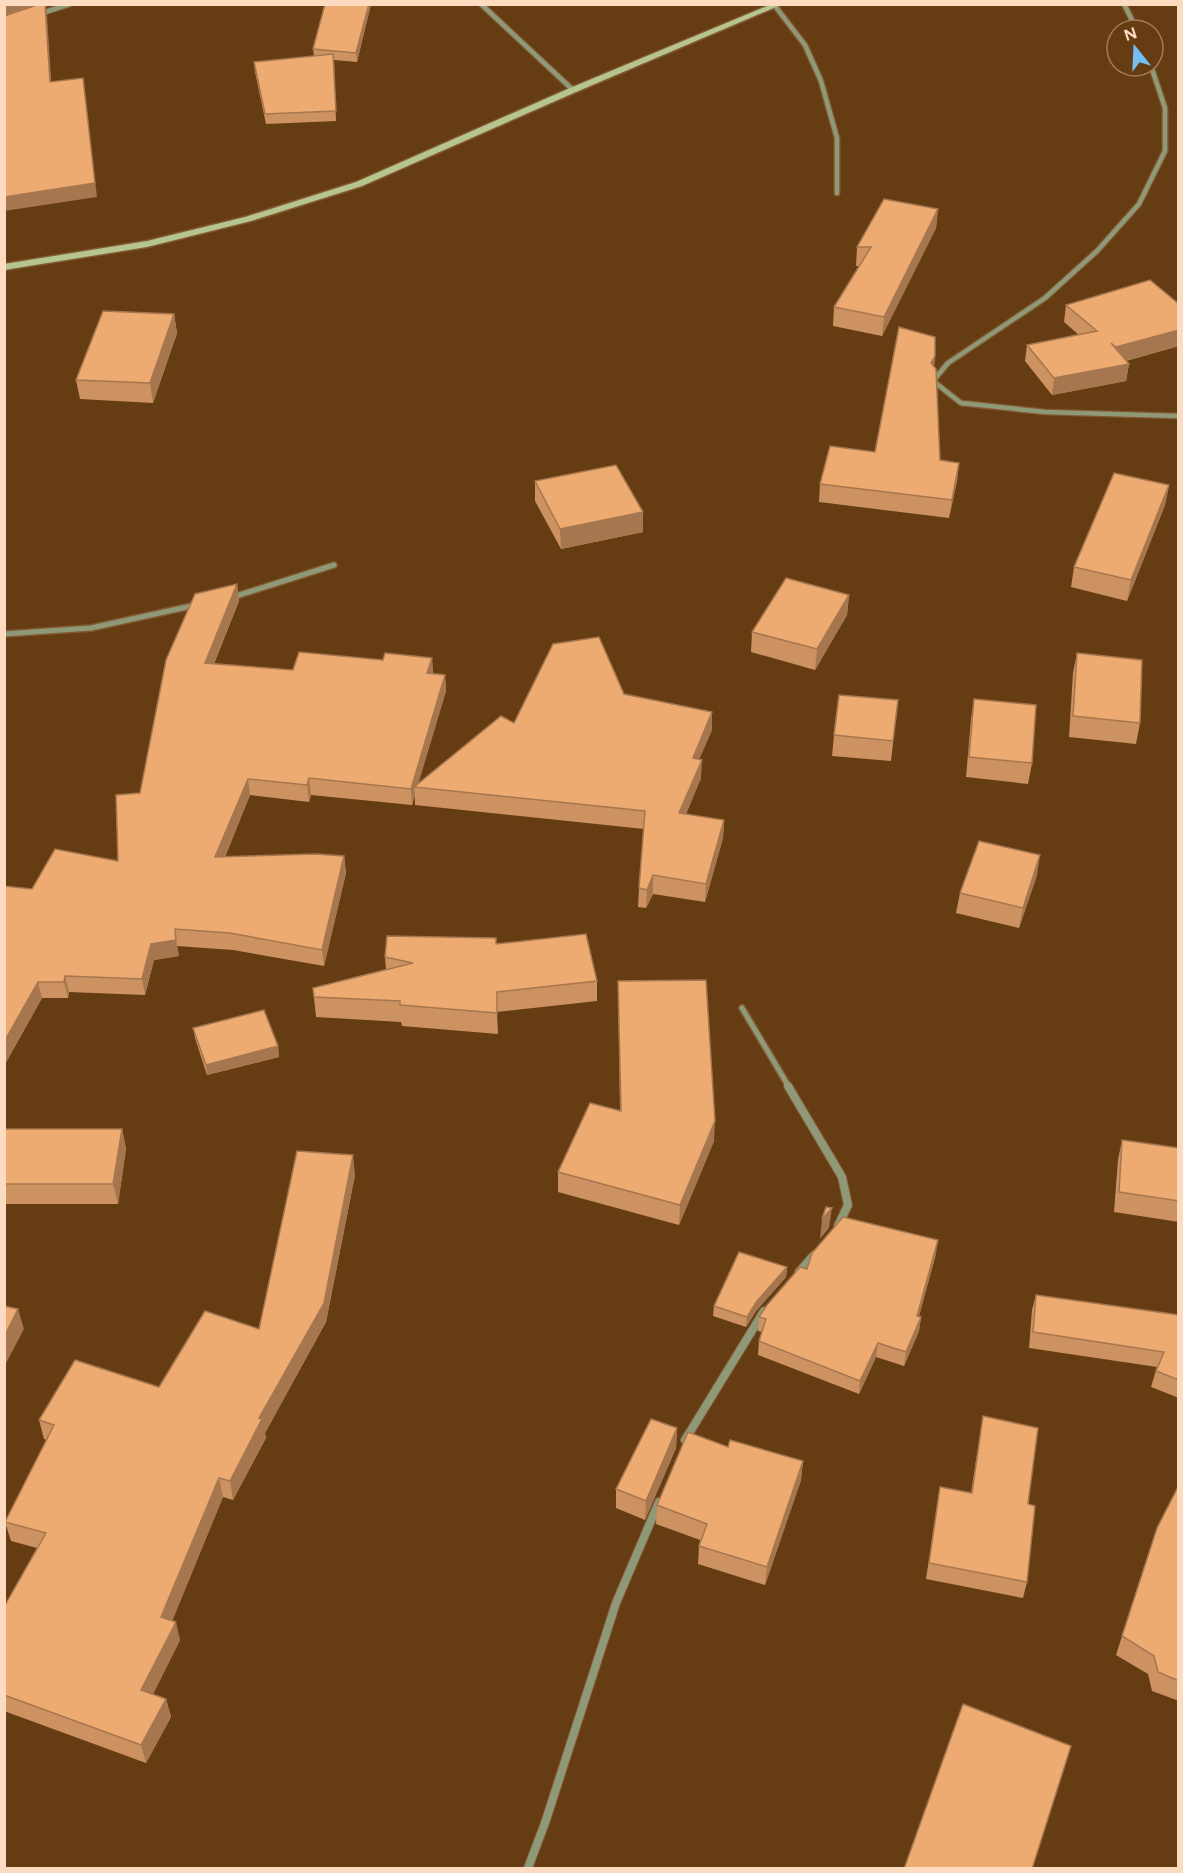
<svg xmlns="http://www.w3.org/2000/svg" width="1183" height="1873" font-family="Figtree,sans-serif">
<style>
.lines{fill:none;stroke-linecap:round;stroke-linejoin:round}
.minor-far2-casing{stroke:#815932;stroke-width:7}
.minor-far1-casing{stroke:#815932;stroke-width:8}
.minor-casing{stroke:#815932;stroke-width:10}
.secondary-casing{stroke:#815932;stroke-width:3}
.minor-far2{stroke:#8f9877;stroke-width:4.5}
.minor-far1{stroke:#8f9877;stroke-width:5}
.minor{stroke:#8f9877;stroke-width:8}
.secondary{fill:#b6c58f;fill-rule:evenodd}
.wall{fill:#cc9261}
.shaded-wall{fill:#a6774f}
.building{fill:#edaa71;stroke:#a6774f;stroke-width:1.5}
</style>
<rect width="100%" height="100%" fill="#663c13"/>
<g class="lines">
<!-- minor-far2 casing -->
<g class="minor-far2-casing">
<g id="minor-far2">
<path d="M481 4 573 90"/>
<path d="M1124 4 1137 30"/>
<path d="M775 6 805 45 821 81 837 138V193"/>
<path d="M39 14 70 4"/>
<path d="M1151 66 1165 108V151L1139 204 1097 251 1045 298 948 363 933 381 961 403 1045 412 1178 416"/>
</g>
</g>
<!-- minor-far1 casing -->
<g class="minor-far1-casing">
<g id="minor-far1">
<path d="M233 597 334 565"/>
<path d="M4 634 91 628 196 605"/>
<path d="M742 1008 789 1087"/>
</g>
</g>
<!-- minor casing -->
<g class="minor-casing">
<g id="minor">
<path d="M788 1086 842 1177 848 1205 838 1226"/>
<path d="M799 1272 814 1255"/>
<path d="M685 1440 764 1311"/>
<path d="M528 1868 545 1823 616 1603 659 1502"/>
</g>
</g>
<!-- secondary casing -->
<g class="secondary-casing">
<path id="secondary" d="M772 4H783L576 92 362 186 251 221 147 247 4 270V264L147 241 245 217 356 182 570 88Z"/>
</g>
<!-- minor-far2 -->
<use href="#minor-far2" class="minor-far2"/>
<!-- minor-far1 -->
<use href="#minor-far1" class="minor-far1"/>
<!-- minor -->
<use href="#minor" class="minor"/>
<!-- secondary -->
<use href="#secondary" class="secondary"/>
</g>
<!-- wall -->
<g class="wall">
<path d="M325 4H371L357 62 334 60 336 121 266 124 255 72 254 62 314 56 313 49Z"/>
<path d="M938 209 936 228 882 336 833 326 834 307 859 266H856L857 247Z"/>
<path d="M1179 304V346L1126 361 1129 364 1126 381 1052 395 1025 361 1027 345 1079 335 1064 322 1066 305Z"/>
<path d="M174 314 177 333 153 403 80 399 76 380Z"/>
<path d="M935 356 934 367 940 460 959 463 957 481 949 518 819 502 820 484 875 452Z"/>
<path d="M535 481 643 532 561 549 535 501Z"/>
<path d="M1169 485 1165 505 1127 601 1071 587 1074 567Z"/>
<path d="M237 584 239 601 214 664 293 670 383 660 432 658 433 674 445 675 446 691 418 784 514 723 624 694 712 730 699 759 701 778 686 814 724 820 723 838 705 902 653 894 646 908 638 907 639 888 644 829 415 805V796L412 805 311 795 309 802 250 795 225 857 344 856 346 873 324 966 233 950 177 946 179 956 154 960 145 995 69 992 68 998H42L4 1066V886L32 889 118 861 140 793Z"/>
<path d="M849 595 847 615 815 670 751 652 752 632Z"/>
<path d="M1077 653 1140 723 1136 744 1069 737 1073 673Z"/>
<path d="M974 699 1032 763 1028 784 966 777 971 719Z"/>
<path d="M898 700 891 761 832 756 834 735Z"/>
<path d="M1037 875 1019 928 956 913 960 893Z"/>
<path d="M497 944 597 981V1001L497 1012 498 1034 402 1026 401 1022 316 1017 313 988 386 969 385 957Z"/>
<path d="M618 981 714 1141 679 1225 558 1192V1172L620 1111Z"/>
<path d="M193 1028 278 1046 279 1057 207 1075 195 1038Z"/>
<path d="M4 1129H122L126 1149 118 1204H4Z"/>
<path d="M1122 1140 1179 1148V1222L1114 1212 1118 1160Z"/>
<path d="M355 1175 326 1322 265 1433 266 1438 233 1500 223 1497 172 1621 180 1640 153 1694 166 1699 171 1717 146 1763 4 1711V1607L37 1548 11 1541 5 1522 47 1440 44 1439 39 1420 159 1387 259 1329Z"/>
<path d="M936 1254 919 1316 921 1317 919 1331 904 1366 876 1357 859 1394 758 1355 759 1341 762 1332 758 1331 759 1317 807 1269Z"/>
<path d="M787 1267 786 1277 756 1311 746 1327 713 1316 714 1306Z"/>
<path d="M1036 1295 1179 1315V1398L1151 1387 1157 1367 1029 1348 1032 1310Z"/>
<path d="M983 1416 1028 1504 1027 1582 1023 1598 926 1579 940 1487 971 1493Z"/>
<path d="M677 1428 676 1448 645 1520 616 1508V1489Z"/>
<path d="M728 1447 803 1461 801 1480 765 1585 698 1564 699 1546 700 1540 656 1524 657 1505Z"/>
<path d="M1179 1485V1701L1152 1691 1148 1674 1116 1655 1122 1636Z"/>
</g>
<!-- shaded-wall -->
<g class="shaded-wall">
<path d="M10 4H47V7H46L47 16 52 95 50 82 4 20V6Z"/>
<path d="M369 4H371L357 62 356 53Z"/>
<path d="M83 78 97 197 4 211V197Z"/>
<path d="M938 209 936 228 882 336 884 317Z"/>
<path d="M174 314 177 333 153 403 150 383Z"/>
<path d="M1179 330V346L1113 364 1116 347Z"/>
<path d="M935 356 933 374 931 363Z"/>
<path d="M1129 364 1126 381 1052 395 1054 378Z"/>
<path d="M959 463 957 481 949 518 952 500Z"/>
<path d="M1169 485 1165 505 1127 601 1131 580Z"/>
<path d="M643 512V532L561 549 560 529Z"/>
<path d="M237 584 239 601 207 680 205 663Z"/>
<path d="M849 595 847 615 815 670 817 649Z"/>
<path d="M432 658 433 675 427 673Z"/>
<path d="M445 675 446 691 417 788 414 787 415 796 412 805 411 789Z"/>
<path d="M712 712V730L692 776 693 758Z"/>
<path d="M702 760 701 778 679 831V813Z"/>
<path d="M309 778 311 795 309 802 307 785Z"/>
<path d="M248 779 250 795 218 873 215 857Z"/>
<path d="M724 820 723 838 705 902 706 884Z"/>
<path d="M1040 855 1037 875 1019 928 1023 908Z"/>
<path d="M344 856 346 873 324 966 322 950Z"/>
<path d="M653 875V894L646 908 647 890Z"/>
<path d="M176 940 179 956 154 960 145 995 142 979 151 944Z"/>
<path d="M65 976 69 992 68 998 64 982Z"/>
<path d="M38 982 42 998 4 1066V1042Z"/>
<path d="M278 1046 279 1057 207 1075 206 1065Z"/>
<path d="M715 1121 714 1141 679 1225 680 1205Z"/>
<path d="M122 1129 126 1149 118 1204 113 1184Z"/>
<path d="M353 1155 355 1175 326 1322 265 1433 266 1438 233 1500 230 1481 259 1418Z"/>
<path d="M832 1208 829 1228 820 1239 822 1219Z"/>
<path d="M938 1240 936 1254 915 1330 917 1316Z"/>
<path d="M787 1267 786 1277 756 1311 746 1327 747 1317 757 1301Z"/>
<path d="M18 1309 24 1329 4 1367V1337Z"/>
<path d="M921 1317 919 1331 904 1366 906 1352Z"/>
<path d="M878 1343 876 1357 859 1394 860 1381Z"/>
<path d="M677 1428 676 1448 645 1520 646 1501Z"/>
<path d="M803 1461 801 1480 765 1585 767 1567Z"/>
<path d="M219 1478 223 1497 166 1636 161 1617Z"/>
<path d="M176 1622 180 1640 146 1708 141 1690Z"/>
<path d="M166 1699 171 1717 146 1763 141 1745Z"/>
</g>
<!-- building -->
<g class="building">
<path d="M40 4H45L50 82 83 78 95 183 4 197V16Z"/>
<path d="M325 4H369L356 53 313 49Z"/>
<path d="M333 54 336 111 265 114 254 62Z"/>
<path d="M884 199 938 209 884 317 834 307 871 247H857Z"/>
<path d="M1150 280 1179 304V330L1116 347 1111 343 1129 364 1054 378 1027 345 1097 331 1066 305Z"/>
<path d="M103 311 174 314 150 383 76 380Z"/>
<path d="M899 327 935 337V356L931 363 936 369 940 460 959 463 952 500 820 484 830 446 875 452Z"/>
<path d="M616 465 643 512 560 529 535 481Z"/>
<path d="M1114 473 1169 485 1131 580 1074 567Z"/>
<path d="M786 578 849 595 817 649 752 632Z"/>
<path d="M237 584 205 663 293 670 299 652 383 660 385 653 432 658 427 673 445 675 411 789 309 778 307 785 248 779 215 857 316 854 344 856 322 950 230 933 175 929 176 940 151 944 142 979 65 976 64 982H38L4 1042V886L32 889 55 849 118 861 116 795 140 793 166 660 195 594Z"/>
<path d="M599 637 624 694 712 712 693 758 702 760 679 813 724 820 706 884 653 875 647 890 639 888 645 811 414 787 501 716 514 723 553 644Z"/>
<path d="M1077 653 1142 660 1140 723 1073 716Z"/>
<path d="M839 695 898 700 893 741 834 735Z"/>
<path d="M974 699 1036 705 1032 763 969 757Z"/>
<path d="M979 841 1040 855 1023 908 960 893Z"/>
<path d="M586 934 597 981 497 992V1013L400 1005V1001L314 997 313 988 413 963 385 957 387 936 496 938V944Z"/>
<path d="M706 980 715 1121 680 1205 558 1172 590 1103 621 1111 618 981Z"/>
<path d="M264 1010 278 1046 206 1065 193 1028Z"/>
<path d="M4 1129H122L113 1184H4Z"/>
<path d="M1122 1140 1179 1148V1201L1119 1192Z"/>
<path d="M297 1151 353 1155 324 1303 259 1418 262 1419 230 1481 219 1478 161 1617 176 1622 141 1690 166 1699 141 1745 4 1695V1607L46 1533 5 1522 54 1425 39 1420 75 1360 159 1387 205 1311 259 1329Z"/>
<path d="M826 1207 832 1208 822 1219Z"/>
<path d="M843 1217 938 1240 917 1316 921 1317 906 1352 878 1343 860 1381 759 1341 766 1319 759 1317 767 1305 800 1267 807 1269 812 1253Z"/>
<path d="M739 1252 787 1267 757 1301 747 1317 714 1306Z"/>
<path d="M1036 1295 1179 1315V1380L1156 1371 1164 1352 1033 1332Z"/>
<path d="M4 1306 18 1309 4 1337Z"/>
<path d="M983 1416 1038 1428 1028 1504 1035 1506 1027 1582 929 1563 940 1487 972 1493Z"/>
<path d="M651 1419 677 1428 646 1501 616 1489Z"/>
<path d="M688 1432 728 1447 730 1440 803 1461 767 1567 699 1546 707 1524 657 1505Z"/>
<path d="M1179 1485V1681L1158 1672 1154 1656 1122 1636 1157 1528Z"/>
<path d="M963 1704 1071 1746 1032 1869H904Z"/>
</g>
<!-- border -->
<rect width="1183" height="1873" fill="none" stroke="#fcdbc1" stroke-width="12"/>
<!-- north arrow -->
<g transform="translate(1135 48) rotate(342)"><circle r="28" fill="#663c13" stroke="#a27c59" stroke-width="1.5"/>
<path d="M0-4.5L10 22L0 15L-10 22Z" fill="#74c0f6"/>
<text y="-9" font-size="16" font-weight="bold" text-anchor="middle" fill="#fcdbc1">N</text>
</g>
</svg>
